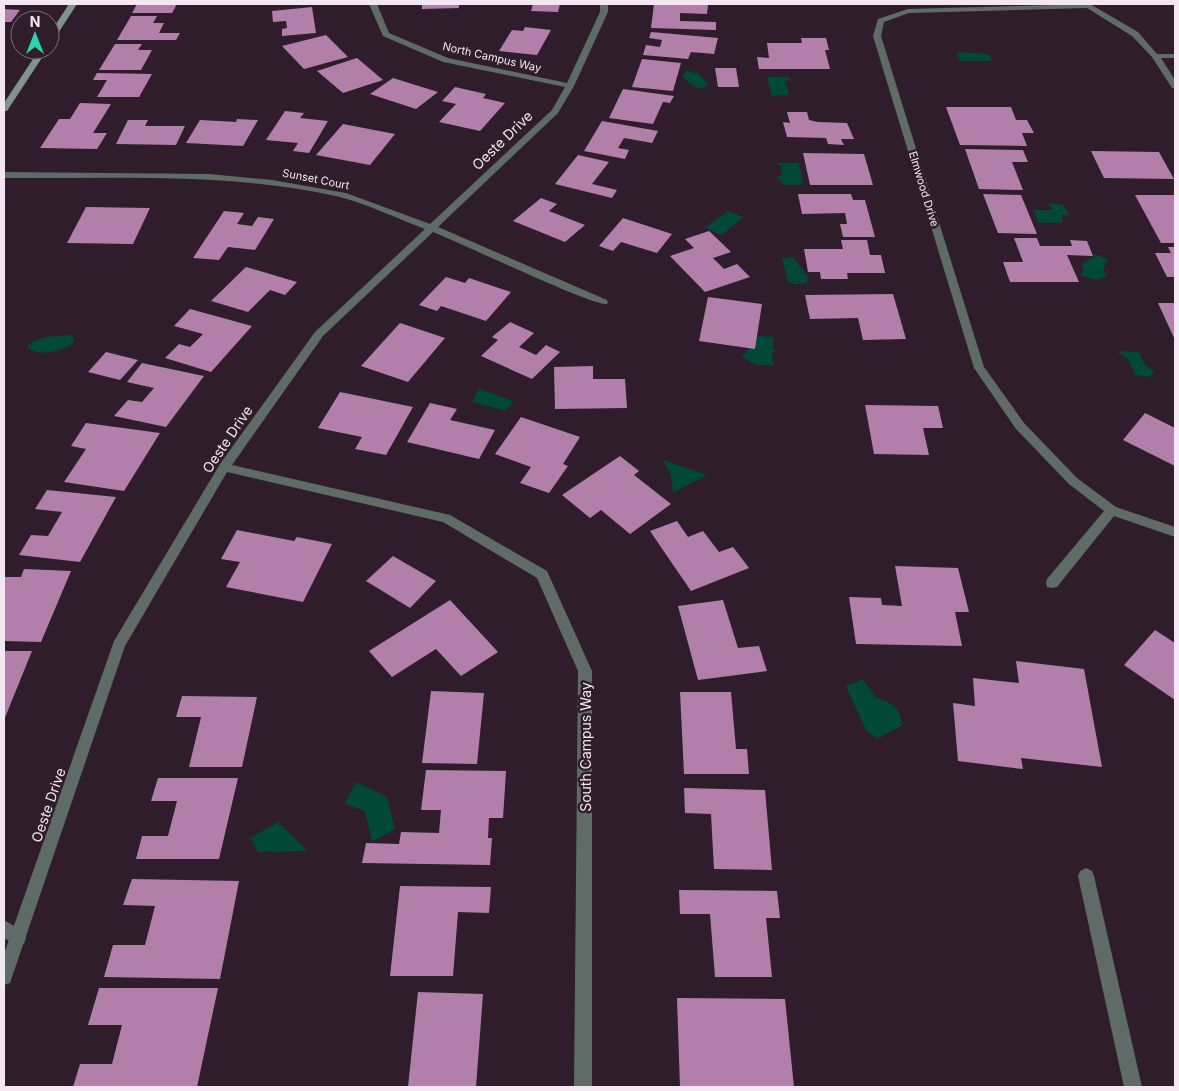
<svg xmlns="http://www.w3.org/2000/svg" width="1179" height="1091" font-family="Inter,sans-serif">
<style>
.water{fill:#004838}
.building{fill:#b27fab}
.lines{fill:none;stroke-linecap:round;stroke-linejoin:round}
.service{fill:#5e6b66;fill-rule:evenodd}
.minor{fill:#5e6b66;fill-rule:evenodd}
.secondary{fill:#7f948c;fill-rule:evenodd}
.labels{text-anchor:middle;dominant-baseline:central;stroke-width:5;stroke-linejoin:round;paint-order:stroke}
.far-street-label{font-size:11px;fill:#f3e7f1;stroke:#2f1d2c}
.street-label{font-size:14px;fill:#f3e7f1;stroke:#2f1d2c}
</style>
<rect width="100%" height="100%" fill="#2f1d2c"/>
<!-- water -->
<g class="water">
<path d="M956 52 989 54 992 61H960Z"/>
<path d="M687 71 698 73 709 85C698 93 688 84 682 75Z"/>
<path d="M767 77H789L790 81H785L789 95 772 96Z"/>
<path d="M776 163H799L803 185H784L776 177 782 176 781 166Z"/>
<path d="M1049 203 1064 205 1070 216 1062 215V223H1038L1033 210H1052Z"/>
<path d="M728 211 743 217 722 235 705 228Z"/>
<path d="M1098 255 1108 260 1103 269 1107 276 1097 280 1081 276 1083 271 1081 265C1087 262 1091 256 1098 255Z"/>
<path d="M793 257 808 277 807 283 795 284 788 282 782 258Z"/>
<path d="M70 335 74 337V342C65 351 38 358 27 347 35 336 57 336 70 335Z"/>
<path d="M759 336 773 337V348L776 351 772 353 773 365H756L742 357Z"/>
<path d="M1117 351 1139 352 1144 363 1154 372 1150 377 1135 375 1128 359Z"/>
<path d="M479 389 514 401 505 411 472 402Z"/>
<path d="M663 460 707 475 673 493 671 475Z"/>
<path d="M863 679 875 696 888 702 898 710 903 725 877 739 866 730 846 686Z"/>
<path d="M356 782 387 797 395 829 372 842 365 811 345 804Z"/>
<path d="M278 822 308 851 258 852 250 838Z"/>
</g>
<!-- building -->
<g class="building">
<path d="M137 4H177L172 13H132Z"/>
<path d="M422 4H459V8L422 9Z"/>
<path d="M533 4H560L558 12 531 11Z"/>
<path d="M654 4 708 5 707 14 680 13V21L716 22V30L651 28Z"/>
<path d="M312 7 316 33 282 36V29L287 28 286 21 273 22 272 11Z"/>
<path d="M4 9 20 10 11 22H4Z"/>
<path d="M131 16H157L153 23H164L159 33H180L176 40H117Z"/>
<path d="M525 27 551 30 537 55 499 51 512 30 523 31Z"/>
<path d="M651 32 718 38 714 54 691 52 688 59 643 55 646 45 660 47 662 40 649 38Z"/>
<path d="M326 35 348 57 304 69 282 46Z"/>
<path d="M801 38H826L829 50H825L830 69H759L757 57 769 58 767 43H802Z"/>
<path d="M115 44H142L138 50H152L141 70H99Z"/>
<path d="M357 58 383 80 343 93 317 71Z"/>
<path d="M642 59 681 63 673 91 632 87Z"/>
<path d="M715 68H736L739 87H718Z"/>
<path d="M97 73 152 74 139 97H97L107 80H93Z"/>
<path d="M393 78 438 92 416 109 370 94Z"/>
<path d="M455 87 486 94 483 98 505 103 480 131 439 122 456 104 442 101Z"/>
<path d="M623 89 674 96 670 103 663 102 653 124 609 118Z"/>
<path d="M80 103 111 104 93 133H107L97 149 40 148 59 119H70Z"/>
<path d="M946 107H1011L1016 120H1027L1034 133H1022L1027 146 960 145Z"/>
<path d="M285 111 304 113 300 118 328 121 309 153 293 151 298 143 266 140Z"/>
<path d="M787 112H807L809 120 818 122 847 123 854 139H841L844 145 828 144 826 138 787 137 783 122 790 123Z"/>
<path d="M237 119 258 120 243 146 186 143 200 120 236 122Z"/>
<path d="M128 120H148L145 126H185L176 145 116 144Z"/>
<path d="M602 121 658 131 652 143 624 138 618 148 629 150 625 159 584 151Z"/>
<path d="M343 124 395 134 370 165 316 155Z"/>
<path d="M965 149 1023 150 1028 162H1012L1023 190 979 189Z"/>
<path d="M1091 151 1159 152 1174 179 1104 178Z"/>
<path d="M803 153 864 154 873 185H810Z"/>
<path d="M578 155 609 162 592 184 617 190 612 198 555 184Z"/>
<path d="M798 194H851L853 200H865L875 237H843L840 224H847L845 213 802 214Z"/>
<path d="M983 194 1021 195 1037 234 998 233Z"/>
<path d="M1135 195H1175V243H1161Z"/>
<path d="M541 198 557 204 549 211 585 225 565 242 513 221Z"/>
<path d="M86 207 150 208 133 244 67 243Z"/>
<path d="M224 211 244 213 237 224 252 226 258 217 274 219 255 250 228 247 219 260 193 258Z"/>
<path d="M623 218 672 234 657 253 621 242 613 251 599 246Z"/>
<path d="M709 231 731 252 713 258 724 269 737 264 750 277 705 292 670 256 694 248 685 239Z"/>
<path d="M1014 238H1037L1040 246H1072L1070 240 1087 241 1093 256 1067 255 1079 282H1010L1003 262H1023Z"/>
<path d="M841 240H867L870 255H881L885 273H847L848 279H821L820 272H808L804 249H843Z"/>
<path d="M1168 247H1175V277H1167L1155 253H1171Z"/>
<path d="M246 267 297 282 285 295 270 290 248 312 211 301Z"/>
<path d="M446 277 465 283 469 278 511 292 486 321 441 306 437 311 419 305Z"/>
<path d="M893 294 906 339 863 340 858 318 810 319 805 295Z"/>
<path d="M708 297 762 304 755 349 699 341Z"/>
<path d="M1158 303H1175V340Z"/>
<path d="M190 309 252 326 211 372 165 358 179 344 190 347 203 334 174 326Z"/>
<path d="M510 322 534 333 519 347 536 355 546 345 560 352 532 379 481 356 498 340 492 337Z"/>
<path d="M400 323 445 338 408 382 361 366Z"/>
<path d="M106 352 138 360 120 380 88 372Z"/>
<path d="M142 363 204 376 166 427 114 416 128 400 142 402 154 388 127 382Z"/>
<path d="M593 366V379H625L627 408 555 409 554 367Z"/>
<path d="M340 392 413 407 386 455 355 449 362 437 318 428Z"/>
<path d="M430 403 457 409 450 420 495 430 479 459 407 442Z"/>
<path d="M865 405 938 406 943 428H923L929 455 874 454Z"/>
<path d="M1145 413 1175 428V466L1123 440Z"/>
<path d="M521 417 580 437 563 464 568 466 549 493 520 483 531 467 495 454Z"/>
<path d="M86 423 160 433 124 491 64 482 86 449 71 446Z"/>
<path d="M620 456 639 471 634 475 671 504 630 534 601 510 590 518 562 495Z"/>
<path d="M47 490 116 497 80 562 19 555 31 535 48 536 62 512 35 509Z"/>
<path d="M677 521 688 537 703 531 719 552 733 547 749 568 691 591 650 531Z"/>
<path d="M237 530 294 541 297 537 332 544 303 602 226 587 240 562 221 559Z"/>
<path d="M393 556 436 581 410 608 366 581Z"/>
<path d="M895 566 958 568 969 612H955L962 646 856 644 849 597 881 598 882 605 902 606Z"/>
<path d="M24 569 71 571 41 642 4 641V577H21Z"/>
<path d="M450 600 498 652 461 676 436 649 392 677 369 651Z"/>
<path d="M723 600 738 648 759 646 767 671 698 680 678 606Z"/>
<path d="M1155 630 1175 643V700L1124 665Z"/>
<path d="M4 651H32L4 720Z"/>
<path d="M1016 661 1084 669 1102 767 1021 758 1023 769 958 761 953 703 975 706 973 678 1019 683Z"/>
<path d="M431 691 484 693 477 764 422 763Z"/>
<path d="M680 692H731L736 749H747L749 774H684Z"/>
<path d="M182 696 257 697 242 767H189L201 717H176Z"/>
<path d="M426 770 506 771 503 818H489L488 838H492L490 865 362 863 366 843 399 844 401 832 439 833 441 810H421Z"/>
<path d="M158 778H238L219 859H136L142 836H168L177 801H151Z"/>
<path d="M684 788 765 790 772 870 714 869 711 814 685 813Z"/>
<path d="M132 879 239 881 220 979 104 977 113 945H145L155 906 123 905Z"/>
<path d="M400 886 491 887 489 913 458 912 453 976H390Z"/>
<path d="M679 890 777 891 780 918H766L772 977H715L710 914H680Z"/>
<path d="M99 988H218L197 1087H73L80 1064H112L122 1025H88Z"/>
<path d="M418 992 483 994 476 1087H408Z"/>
<path d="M677 998 785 999 794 1087H680Z"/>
</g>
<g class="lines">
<!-- service -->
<g class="service">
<path d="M1086 868 1092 871 1094 876 1142 1087H1124L1078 876 1080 871Z"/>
<path d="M4 920 24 932 26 938 24 944 18 946 4 938Z"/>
</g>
<!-- minor -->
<g class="minor">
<path d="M369 4H377L389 33 448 58 567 83 600 12V4H608V12L574 86 558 113 438 227 607 300 608 302 607 304C594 307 457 241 433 232L323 336 232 465 450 515 547 571 592 671V1087H574L578 671 537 578 443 522 227 472 125 646 12 977 10 983 4 985V954L114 641 220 464 315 332 425 229C398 219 367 204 340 197 230 172 115 179 4 178V172L209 174 272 180 346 193 430 224 552 110 565 87 443 62 383 36Z"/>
<path d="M1090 4 1138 32 1157 54H1175V58H1161L1175 80V88H1172L1152 57 1132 36 1087 8 909 13 884 22 881 36 984 367 1024 423 1077 478 1116 507 1175 527V537L1114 516 1057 587 1052 588 1047 587 1046 583 1047 579 1104 511 1069 484 1016 429 974 368 873 36 878 19 908 9Z"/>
</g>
<!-- secondary -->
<g class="secondary">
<path d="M69 4H77L53 41H50V33Z"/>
<path d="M39 50H47L7 111H4V103Z"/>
</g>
</g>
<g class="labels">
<!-- far-street labels -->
<g class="far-street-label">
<text transform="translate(492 57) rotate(13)">North Campus Way</text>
<text transform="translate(316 179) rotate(11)">Sunset Court</text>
<text transform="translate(924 189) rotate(73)">Elmwood Drive</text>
</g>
<!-- street labels -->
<g class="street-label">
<text transform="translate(502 140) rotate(-44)">Oeste Drive</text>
<text transform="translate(227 439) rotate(-56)">Oeste Drive</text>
<text transform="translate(585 747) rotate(-90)">South Campus Way</text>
<text transform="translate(48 805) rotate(-71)">Oeste Drive</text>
</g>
</g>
<!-- border -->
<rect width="1179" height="1091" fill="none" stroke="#f3e7f1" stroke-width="10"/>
<!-- north arrow -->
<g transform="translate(35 35)"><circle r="24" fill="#2f1d2c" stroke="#7d6e7b"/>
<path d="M0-4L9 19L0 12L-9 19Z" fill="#2dd4ab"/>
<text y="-8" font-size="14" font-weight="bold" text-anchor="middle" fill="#f3e7f1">N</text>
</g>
</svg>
